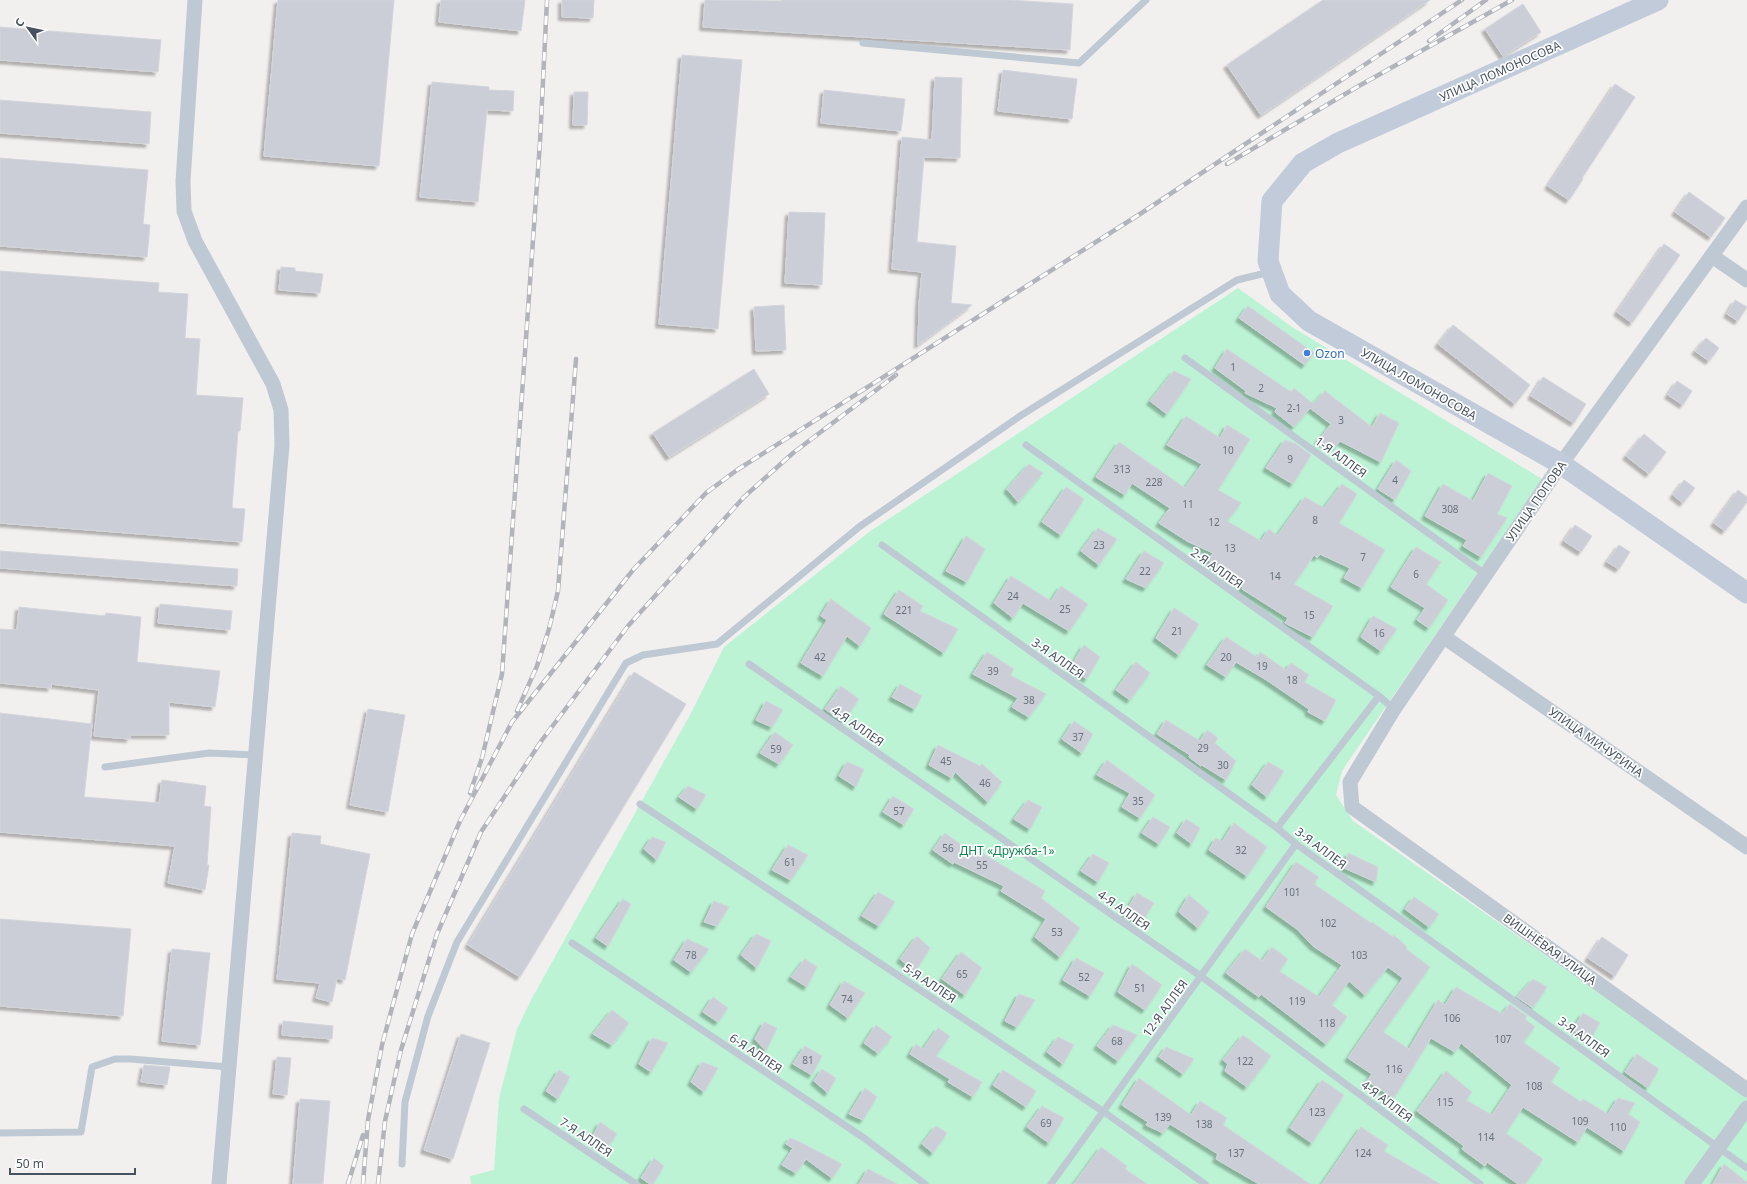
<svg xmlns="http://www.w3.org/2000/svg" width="1747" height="1184" font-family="'Noto Sans',sans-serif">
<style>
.green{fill:#bbf3d4}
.building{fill:#cbced6;stroke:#d3d5dc;filter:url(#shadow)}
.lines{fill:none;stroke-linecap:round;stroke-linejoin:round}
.lane{stroke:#bfc9d3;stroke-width:7}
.street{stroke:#bfc9d3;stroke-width:15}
.secondary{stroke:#c1cbda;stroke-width:21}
.rail-casing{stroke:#b1b4bb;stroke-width:4.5}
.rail{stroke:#fff;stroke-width:3;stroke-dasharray:9;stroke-linecap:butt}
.shop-dot{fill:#3f7fe0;stroke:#fff;stroke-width:1.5}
.labels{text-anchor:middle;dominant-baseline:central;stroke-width:3.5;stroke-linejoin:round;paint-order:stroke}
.number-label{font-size:10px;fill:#67717d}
.street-label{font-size:12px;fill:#46525f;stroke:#fff}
.shop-label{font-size:12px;fill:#366cbe;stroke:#fff;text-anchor:start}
.park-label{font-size:12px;fill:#108752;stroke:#fff}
</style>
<defs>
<filter id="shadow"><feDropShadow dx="-3.5" dy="3.5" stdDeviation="1" flood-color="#0004"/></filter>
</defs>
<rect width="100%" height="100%" fill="#f2f0ef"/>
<!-- green -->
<path class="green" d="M1238 288 1292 327 1542 479 1352 756 1342 771 1336 795 1353 821 1747 1096V1184H471L470 1176 494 1170 499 1098 517 1029 532 998 691 713 724 647 869 532Z"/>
<!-- building -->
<g class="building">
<path d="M278 0H394L379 166 264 156Z"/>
<path d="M441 0H525L521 31 439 22Z"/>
<path d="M562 0H594L593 18 562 17Z"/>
<path d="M705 0 781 1V0H1009L1073 4 1070 50 703 27Z"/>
<path d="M1323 0H1430L1261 115 1227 65Z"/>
<path d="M1523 4 1541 32 1503 56 1485 29Z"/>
<path d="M0 27 161 40 158 72 0 60Z"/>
<path d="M682 55 742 60 718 329 659 324Z"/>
<path d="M1003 70 1077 79 1072 119 998 111Z"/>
<path d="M935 77 962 78 960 158 924 157 917 242 956 246 951 303 972 305 918 345 919 304 922 272 892 269 902 137 932 140Z"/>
<path d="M432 82 489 87V90L514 91 513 111 487 110 478 202 420 197Z"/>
<path d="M1615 84 1635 97 1582 178 1583 179 1569 200 1548 186Z"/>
<path d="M824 90 905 99 901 131 821 123Z"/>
<path d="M574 92H588L587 125H573Z"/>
<path d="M0 100 151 112 149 144 0 133Z"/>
<path d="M0 158 148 170 143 224 150 225 147 257 0 246Z"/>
<path d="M1689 192 1725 218 1711 237 1675 212Z"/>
<path d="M789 212 825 213 822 285 785 283Z"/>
<path d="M1664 244 1680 255 1632 323 1617 312Z"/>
<path d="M281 267 295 268V271L323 274 320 293 279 290Z"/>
<path d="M0 271 159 283 158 292 188 294 185 338 200 339 196 395 243 398 240 431H238L232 508 245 509 242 542 0 523Z"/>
<path d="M1735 300 1747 307 1738 321 1727 314Z"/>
<path d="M784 305 786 350 756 351 754 307Z"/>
<path d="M1248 306 1314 353 1305 365 1239 318Z"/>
<path d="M1453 325 1530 385 1515 404 1438 344Z"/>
<path d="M1706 338 1719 348 1709 361 1695 351Z"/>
<path d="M1227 349 1291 392 1294 388 1313 404 1325 391 1372 427 1380 413 1399 423 1381 462 1340 441 1335 447 1318 441 1331 424 1310 408 1294 427 1275 412 1277 408 1245 393 1246 391 1215 368Z"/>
<path d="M754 369 769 394 669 457 653 433Z"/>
<path d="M1174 371 1191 379 1167 414 1150 401Z"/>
<path d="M1543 377 1586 404 1574 423 1531 396Z"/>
<path d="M1677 381 1692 391 1683 405 1668 395Z"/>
<path d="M1186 416 1220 438 1227 425 1250 439 1218 490 1241 503 1227 521 1261 541 1269 529 1277 536 1305 497 1324 508 1342 484 1357 494 1339 523 1385 550 1362 588 1344 578 1350 568 1320 554 1317 558 1314 555 1294 584 1333 606 1313 637 1285 623 1288 618 1242 589 1243 587 1208 560 1213 553 1187 541 1159 523 1170 508 1132 483 1125 495 1096 477 1119 442 1185 488 1202 464 1167 445Z"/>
<path d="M1644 434 1666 452 1649 474 1626 456Z"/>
<path d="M1285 440 1296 444 1311 455 1293 484 1266 468Z"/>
<path d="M1396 460 1411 471 1395 500 1378 489Z"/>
<path d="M1029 464 1043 473 1018 502 1007 489Z"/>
<path d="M1488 473 1512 486 1497 514 1507 518 1481 557 1463 546 1467 540 1425 516 1443 484 1473 501Z"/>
<path d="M1684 480 1695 488 1683 503 1673 495Z"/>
<path d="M1066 487 1084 499 1061 535 1042 522Z"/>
<path d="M1738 490 1747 497V502L1725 531 1714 523Z"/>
<path d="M1575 525 1592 536 1581 552 1564 541Z"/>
<path d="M1098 528 1117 539 1099 565 1081 551Z"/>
<path d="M966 536 985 549 967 582 946 571Z"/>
<path d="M1619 545 1630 552 1619 569 1607 562Z"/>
<path d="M1416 547 1441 562 1426 584 1448 600 1429 628 1417 620 1425 608 1391 587Z"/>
<path d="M0 551 238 569 237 586 0 568Z"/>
<path d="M1144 551 1164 563 1146 588 1126 579Z"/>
<path d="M1011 576 1051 601 1061 586 1088 604 1069 631 1023 603 1013 618 994 603Z"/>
<path d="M899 590 923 606 920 611 958 629 944 653 884 614Z"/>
<path d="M831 599 871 628 860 646 847 636 823 676 801 663 827 620 821 616Z"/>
<path d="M160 604 232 611 230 630 158 623Z"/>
<path d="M19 607 105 616 106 613 141 617 137 662 220 671 215 707 169 702V735H130V739L94 736 99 690 51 684V688L0 683V629L17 630Z"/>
<path d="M1174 608 1199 624 1179 655 1156 638Z"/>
<path d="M1373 616 1397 629 1381 651 1361 637Z"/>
<path d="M1226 637 1257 657 1260 652 1286 670 1291 663 1309 675 1304 682 1336 700 1325 721 1308 712 1309 709 1265 679 1236 662 1226 677 1207 665Z"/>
<path d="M1084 645 1100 657 1087 679 1070 668Z"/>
<path d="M987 652 1014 669 1010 675 1046 694 1029 717 1012 707 1018 698 973 674Z"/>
<path d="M1136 662 1150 673 1130 700 1116 690Z"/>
<path d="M634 672 686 704 520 977 468 945Z"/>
<path d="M900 684 922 696 915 709 892 697Z"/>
<path d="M841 686 859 699 843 722 825 709Z"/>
<path d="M766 701 783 710 772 727 756 720Z"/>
<path d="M368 709 405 715 388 812 350 805Z"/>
<path d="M0 713 92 724 84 797 159 803 162 780 206 786 204 806 211 807 207 865H209L205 890 168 883 175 846 0 832Z"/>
<path d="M1166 720 1200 741 1207 730 1218 738 1215 743 1236 761 1226 780 1202 765 1201 766 1189 757 1190 755 1157 734Z"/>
<path d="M1074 721 1093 734 1082 753 1062 739Z"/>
<path d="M775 732 793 745 779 764 760 753Z"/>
<path d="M938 745 980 766 982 764 1002 782 988 802 955 772 952 778 929 765Z"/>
<path d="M1107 760 1155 795 1140 818 1122 807 1130 793 1097 775Z"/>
<path d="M847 762 864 769 856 787 839 776Z"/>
<path d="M1268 762 1284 771 1267 797 1252 785Z"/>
<path d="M688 786 706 795 697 809 679 797Z"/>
<path d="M893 796 914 809 904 825 883 812Z"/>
<path d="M1028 800 1042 807 1030 829 1014 819Z"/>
<path d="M1153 817 1170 827 1159 844 1142 833Z"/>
<path d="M1186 819 1200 828 1192 844 1177 833Z"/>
<path d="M1234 823 1267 847 1247 876 1209 850 1216 838 1222 842Z"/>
<path d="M292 833 321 836 320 844 370 854 345 980 337 978 332 1002 316 998 320 983 277 979Z"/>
<path d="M945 833 974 854 977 850 1045 891 1041 898 1080 928 1060 957 1035 937 1046 919 1001 891 1004 886 954 862 953 864 933 850Z"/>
<path d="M652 837 666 842 657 860 644 849Z"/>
<path d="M788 845 808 855 791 880 772 870Z"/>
<path d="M1348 853 1378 867 1376 882 1344 868Z"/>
<path d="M1093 854 1109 863 1098 882 1081 871Z"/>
<path d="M1296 862 1319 877 1314 884 1371 923 1372 922 1393 937 1394 935 1407 947 1406 949 1430 967 1383 1032 1409 1049 1438 1000 1445 1005 1456 987 1502 1014 1510 1004 1527 1016 1525 1019 1535 1027 1523 1042 1560 1068 1551 1082 1581 1102 1583 1099 1608 1114 1618 1098 1635 1103 1628 1114 1640 1122 1624 1151 1587 1127 1578 1142 1523 1107 1506 1133 1543 1159 1525 1184H1518L1487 1162 1485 1166 1462 1149 1464 1146 1417 1111 1446 1071 1472 1092 1466 1100 1492 1115 1512 1085 1461 1043 1455 1052 1431 1038 1394 1098 1367 1081 1372 1074 1348 1058 1403 978 1388 967 1365 995 1349 981 1332 1005 1347 1017 1326 1044 1261 994 1259 997 1226 973 1245 949 1262 961 1272 947 1288 959 1279 971 1319 997 1342 965 1313 946 1297 929 1266 907Z"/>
<path d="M878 892 895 902 879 926 862 916Z"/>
<path d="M1137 893 1154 903 1142 922 1125 913Z"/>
<path d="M1189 895 1209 912 1198 928 1179 912Z"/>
<path d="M1414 897 1439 914 1429 927 1405 909Z"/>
<path d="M623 899 631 904 608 946 596 938Z"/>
<path d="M714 901 729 907 717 926 704 922Z"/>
<path d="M0 919 131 929 123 1016 0 1006Z"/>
<path d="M756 934 771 941 757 968 741 955Z"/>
<path d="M917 936 930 948 915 972 900 959Z"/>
<path d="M1602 937 1628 955 1615 976 1588 958Z"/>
<path d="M687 939 709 949 691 972 674 960Z"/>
<path d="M172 949 210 953 200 1045 162 1041Z"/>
<path d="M961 952 982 968 965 995 942 979Z"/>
<path d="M1076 958 1104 973 1090 996 1063 980Z"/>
<path d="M805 959 817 967 807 987 791 977Z"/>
<path d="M1132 964 1162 985 1145 1010 1118 992Z"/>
<path d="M1533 979 1547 987 1533 1008 1517 997Z"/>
<path d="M844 981 865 993 848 1018 830 1005Z"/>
<path d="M1019 994 1035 1000 1017 1027 1005 1021Z"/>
<path d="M713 997 728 1008 718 1022 703 1012Z"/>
<path d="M612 1010 629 1023 612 1045 593 1034Z"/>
<path d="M1583 1013 1600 1023 1590 1040 1573 1029Z"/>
<path d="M283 1021 333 1026 332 1039 282 1035Z"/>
<path d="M764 1022 777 1028 766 1051 755 1039Z"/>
<path d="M876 1025 892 1037 878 1053 864 1043Z"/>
<path d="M1113 1025 1137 1035 1118 1061 1097 1046Z"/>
<path d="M938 1028 950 1036 936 1056 982 1082 973 1097 948 1082 950 1079 910 1054 916 1044 923 1049Z"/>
<path d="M461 1034 490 1043 453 1159 424 1150Z"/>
<path d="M1243 1035 1271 1056 1247 1087 1225 1071 1228 1064 1223 1060Z"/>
<path d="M1058 1037 1074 1045 1063 1064 1047 1052Z"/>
<path d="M652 1038 668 1043 651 1072 639 1064Z"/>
<path d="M805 1046 822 1056 812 1075 793 1064Z"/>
<path d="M1166 1047 1194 1059 1183 1074 1159 1057Z"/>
<path d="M1637 1054 1659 1069 1648 1088 1625 1072Z"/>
<path d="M277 1057 291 1058 287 1095 273 1094Z"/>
<path d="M702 1062 718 1068 704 1092 691 1082Z"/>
<path d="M144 1065 170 1067 167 1085 141 1082Z"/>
<path d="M822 1069 836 1078 828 1093 814 1081Z"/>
<path d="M559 1070 570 1077 558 1099 546 1091Z"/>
<path d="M1003 1070 1036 1091 1026 1107 993 1085Z"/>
<path d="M1139 1078 1191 1115 1200 1101 1227 1118 1223 1125 1310 1184H1259L1216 1159 1218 1154 1170 1124 1163 1133 1146 1125 1148 1122 1122 1105Z"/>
<path d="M1322 1080 1344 1095 1312 1143 1290 1128Z"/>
<path d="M865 1088 877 1097 863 1120 849 1114Z"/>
<path d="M300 1099 330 1101 323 1184H293Z"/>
<path d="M1042 1106 1064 1118 1049 1143 1027 1127Z"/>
<path d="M600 1122 617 1134 605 1150 591 1140Z"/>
<path d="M936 1126 947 1133 933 1153 922 1144Z"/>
<path d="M1361 1127 1388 1145 1384 1151 1440 1184H1322Z"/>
<path d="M790 1138 798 1141 842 1164 832 1178 806 1159 796 1173 782 1165 793 1148 786 1144Z"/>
<path d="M1101 1147 1127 1166 1125 1169 1147 1184H1074Z"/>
<path d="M654 1158 664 1166 653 1184H650L641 1178Z"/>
<path d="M1724 1164 1747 1182V1184H1713Z"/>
<path d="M868 1169 897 1184H859Z"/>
</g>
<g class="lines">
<!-- lane -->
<g class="lane">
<path d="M863 43 1079 63 1146 0"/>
<path d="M1185 358 1485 574"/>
<path d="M1026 445 1379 696 1394 709"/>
<path d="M882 545 1277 828 1296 844 1747 1168"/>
<path d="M749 664 1202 977 1480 1184"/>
<path d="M105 767 209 753 255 755"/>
<path d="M640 804 1104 1112 1205 1184"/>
<path d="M1277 828 1379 696"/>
<path d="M572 943 864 1138 925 1184"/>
<path d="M524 1109 636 1184"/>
<path d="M0 1133 81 1132 92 1067 115 1059H130L229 1067"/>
<path d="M402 1164 405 1102 428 1016 457 942 626 663 643 655 717 644 859 527 1020 416 1237 280 1270 272"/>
<path d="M1051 1184 1296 844"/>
</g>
<!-- street -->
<g class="street">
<path d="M195 0 183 181 184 211 195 241 273 384 281 410 282 445 219 1184"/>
<path d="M1747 207 1561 464 1394 709 1350 782 1352 807 1747 1090"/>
<path d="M1712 256 1747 280"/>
<path d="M1444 637 1747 847"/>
<path d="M1692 1184 1747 1108"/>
</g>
<!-- secondary -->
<path class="secondary" d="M1658 0 1338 143 1303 163 1272 201 1268 261 1280 294 1309 321 1561 464 1747 593"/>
<!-- rail casing -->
<g class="rail-casing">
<g id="rail">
<path d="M1429 41 1486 0"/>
<path d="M1227 164 1357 87 1512 0"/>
<path d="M517 711 537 666 549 629 558 591 576 359"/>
<path d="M470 793 482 758 502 674 540 142 547 0"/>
<path d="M348 1184 363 1135"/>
<path d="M363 1184 368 1120 382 1045 412 934 460 821 512 722 633 570 706 493 737 470 1140 214 1462 0"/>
<path d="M378 1184 385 1121 401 1050 437 934 481 832 542 740 628 626 744 497 793 453 896 375"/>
</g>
</g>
<!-- rail -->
<use href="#rail" class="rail"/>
</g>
<!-- markers -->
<circle class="shop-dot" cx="1307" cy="353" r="4"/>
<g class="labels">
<!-- number labels -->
<g class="number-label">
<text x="1233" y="367">1</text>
<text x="1261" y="388">2</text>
<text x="1294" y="408">2-1</text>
<text x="1341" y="420">3</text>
<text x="1228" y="450">10</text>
<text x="1290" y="459">9</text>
<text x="1122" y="469">313</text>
<text x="1395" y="480">4</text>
<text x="1154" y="482">228</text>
<text x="1188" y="504">11</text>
<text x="1450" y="509">308</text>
<text x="1315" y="520">8</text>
<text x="1214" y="522">12</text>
<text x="1099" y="545">23</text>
<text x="1230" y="548">13</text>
<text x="1363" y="557">7</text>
<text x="1145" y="571">22</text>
<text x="1416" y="574">6</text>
<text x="1275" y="576">14</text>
<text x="1013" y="596">24</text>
<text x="1065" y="609">25</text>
<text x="904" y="610">221</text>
<text x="1309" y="615">15</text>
<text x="1177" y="631">21</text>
<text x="1379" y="633">16</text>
<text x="820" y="657">42</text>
<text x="1226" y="657">20</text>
<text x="1262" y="666">19</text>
<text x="993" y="671">39</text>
<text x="1292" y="680">18</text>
<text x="1029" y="700">38</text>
<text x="1078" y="737">37</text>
<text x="1203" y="748">29</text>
<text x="776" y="749">59</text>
<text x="946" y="761">45</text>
<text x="1223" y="765">30</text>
<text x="985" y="783">46</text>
<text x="1138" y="801">35</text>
<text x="899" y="811">57</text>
<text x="948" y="848">56</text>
<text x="1241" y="850">32</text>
<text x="790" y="862">61</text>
<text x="982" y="865">55</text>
<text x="1292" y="892">101</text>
<text x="1328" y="923">102</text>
<text x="1057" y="932">53</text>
<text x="691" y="955">78</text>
<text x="1359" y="955">103</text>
<text x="962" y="974">65</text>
<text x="1084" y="977">52</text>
<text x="1140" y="988">51</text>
<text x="847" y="999">74</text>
<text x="1297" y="1001">119</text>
<text x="1452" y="1018">106</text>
<text x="1327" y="1023">118</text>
<text x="1503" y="1039">107</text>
<text x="1117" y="1041">68</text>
<text x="808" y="1060">81</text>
<text x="1245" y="1061">122</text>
<text x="1394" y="1069">116</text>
<text x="1534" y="1086">108</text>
<text x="1445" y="1102">115</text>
<text x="1317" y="1112">123</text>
<text x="1163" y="1117">139</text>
<text x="1580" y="1121">109</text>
<text x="1046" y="1123">69</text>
<text x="1204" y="1124">138</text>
<text x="1618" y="1127">110</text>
<text x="1486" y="1137">114</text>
<text x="1236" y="1153">137</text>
<text x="1363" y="1153">124</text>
</g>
<!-- street labels -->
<g class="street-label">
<text transform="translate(1500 71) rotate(-24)">УЛИЦА ЛОМОНОСОВА</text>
<text transform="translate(1419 384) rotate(30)">УЛИЦА ЛОМОНОСОВА</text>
<text transform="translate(1341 457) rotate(36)">1-Я АЛЛЕЯ</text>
<text transform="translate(1536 501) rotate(-55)">УЛИЦА ПОПОВА</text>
<text transform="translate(1217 568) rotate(35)">2-Я АЛЛЕЯ</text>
<text transform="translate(1058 658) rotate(35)">3-Я АЛЛЕЯ</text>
<text transform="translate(858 726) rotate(35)">4-Я АЛЛЕЯ</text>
<text transform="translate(1596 742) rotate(35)">УЛИЦА МИЧУРИНА</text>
<text transform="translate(1321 848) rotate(37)">3-Я АЛЛЕЯ</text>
<text transform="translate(1124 910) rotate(35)">4-Я АЛЛЕЯ</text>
<text transform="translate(1550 949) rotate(36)">ВИШНЁВАЯ УЛИЦА</text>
<text transform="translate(930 983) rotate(34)">5-Я АЛЛЕЯ</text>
<text transform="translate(1165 1008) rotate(-54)">12-Я АЛЛЕЯ</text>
<text transform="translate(1584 1037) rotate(36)">3-Я АЛЛЕЯ</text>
<text transform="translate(756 1053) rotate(34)">6-Я АЛЛЕЯ</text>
<text transform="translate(1387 1101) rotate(37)">4-Я АЛЛЕЯ</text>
<text transform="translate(586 1137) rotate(34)">7-Я АЛЛЕЯ</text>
</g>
<!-- shop labels -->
<g class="shop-label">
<text x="1315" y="353">Ozon</text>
</g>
<!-- park labels -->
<g class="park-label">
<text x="1007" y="850">ДНТ «Дружба-1»</text>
</g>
</g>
<!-- north arrow -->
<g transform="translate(28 28) rotate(303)" stroke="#ffffff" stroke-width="3" paint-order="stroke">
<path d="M0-3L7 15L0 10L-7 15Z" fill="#46525f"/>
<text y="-6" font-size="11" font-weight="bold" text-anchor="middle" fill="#46525f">С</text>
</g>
<!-- scale -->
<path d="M10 1168v6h125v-6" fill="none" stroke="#46525f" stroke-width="2"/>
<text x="16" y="1168" font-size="12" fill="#46525f" stroke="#ffffff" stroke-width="3" paint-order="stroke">50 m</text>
</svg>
